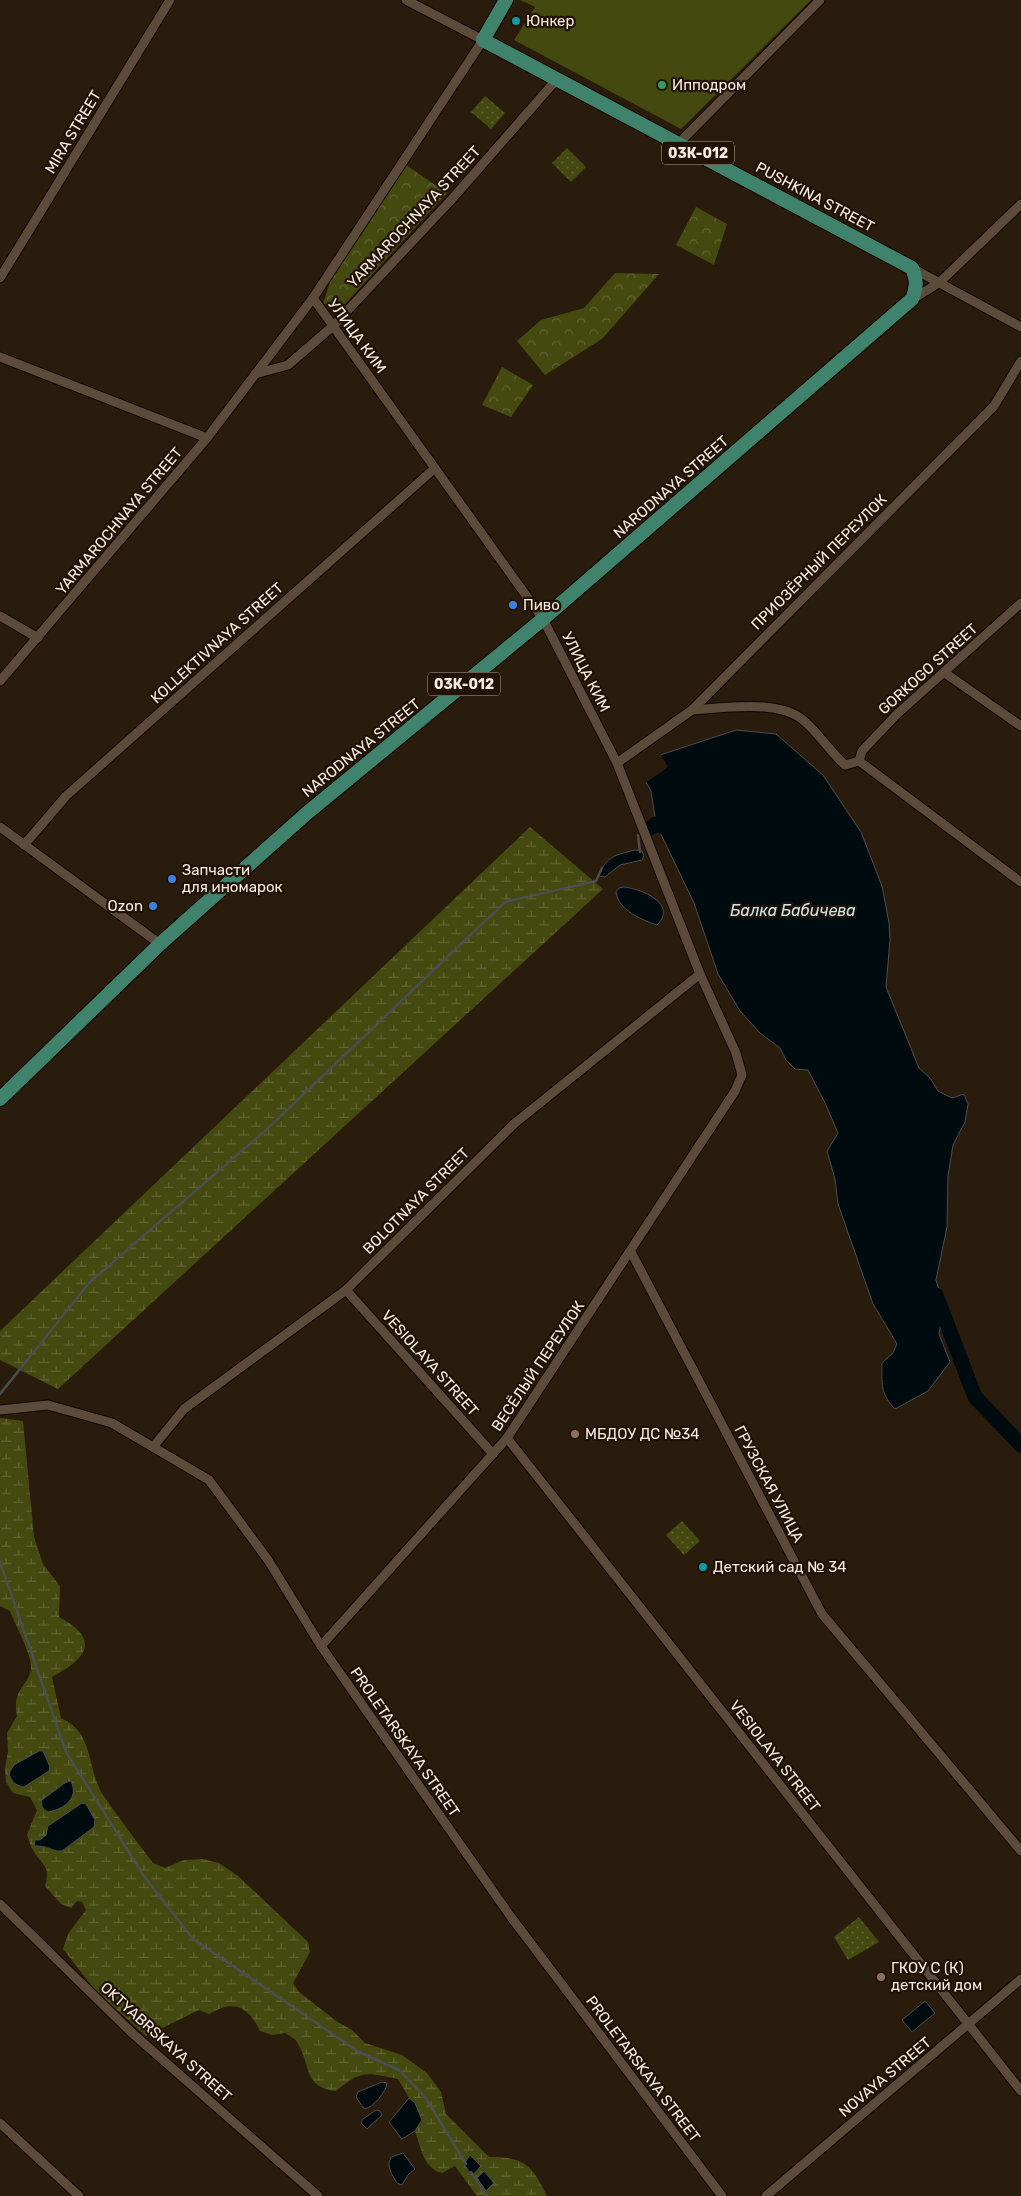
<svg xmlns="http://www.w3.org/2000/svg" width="1021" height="2196" font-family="Rubik,sans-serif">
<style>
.forest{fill:url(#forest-crowns)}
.wetland{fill:url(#wetland-marsh)}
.park{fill:url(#park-dots)}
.garden{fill:#444910}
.water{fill:#000b10;stroke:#4a4e4f}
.pier{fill:#2a1c0c}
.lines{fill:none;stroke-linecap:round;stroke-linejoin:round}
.stream{stroke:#4a4e4f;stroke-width:2.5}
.river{stroke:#000b10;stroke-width:15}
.minor-casing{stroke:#120600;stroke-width:11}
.primary-casing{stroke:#120600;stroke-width:16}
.minor{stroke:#5c4b3a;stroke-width:9}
.primary{stroke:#40836c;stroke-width:14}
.culture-dot{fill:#0f9aa8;stroke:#201204;stroke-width:2}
.leisure-dot{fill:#2e9e5b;stroke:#201204;stroke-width:2}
.shop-dot{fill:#3f7fe0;stroke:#201204;stroke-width:2}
.education-dot{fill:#8d6e63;stroke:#201204;stroke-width:2}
.labels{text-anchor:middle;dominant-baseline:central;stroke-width:4.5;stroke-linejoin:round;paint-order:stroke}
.shield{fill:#201204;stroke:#b6ab9f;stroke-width:1}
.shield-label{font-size:14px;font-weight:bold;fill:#f7ece2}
.poi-label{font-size:15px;fill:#f7ece2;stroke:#201204;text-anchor:start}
.street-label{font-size:15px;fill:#f7ece2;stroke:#201204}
.water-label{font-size:16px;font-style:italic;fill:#cde7f1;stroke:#201204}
</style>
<defs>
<pattern id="forest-crowns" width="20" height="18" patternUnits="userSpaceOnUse" patternTransform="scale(1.25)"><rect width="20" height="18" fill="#444910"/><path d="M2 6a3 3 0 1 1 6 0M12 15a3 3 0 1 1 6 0" fill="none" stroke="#606332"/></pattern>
<pattern id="wetland-marsh" width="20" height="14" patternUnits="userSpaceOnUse" patternTransform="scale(1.25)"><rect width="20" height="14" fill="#444910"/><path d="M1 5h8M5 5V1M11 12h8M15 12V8" fill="none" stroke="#606332"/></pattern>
<pattern id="park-dots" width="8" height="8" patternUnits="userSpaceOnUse" patternTransform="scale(1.25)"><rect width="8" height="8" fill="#444910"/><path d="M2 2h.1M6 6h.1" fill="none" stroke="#606332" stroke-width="1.8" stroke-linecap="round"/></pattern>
</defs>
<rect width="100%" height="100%" fill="#2a1c0c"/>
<!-- forest -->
<g class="forest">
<path d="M406 165 447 193 345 304H323L332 276Z"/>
<path d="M696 207 727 224 714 265 676 245Z"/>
<path d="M615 273 659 274 602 339 545 375 517 341 541 320 584 308Z"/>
<path d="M502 367 533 385 511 417 482 405Z"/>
</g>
<!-- wetland -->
<g class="wetland">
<path d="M530 827 603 889 58 1389 0 1360V1331Z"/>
<path d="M0 1418 23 1421 34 1537 43 1564 60 1586 59 1617C102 1640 86 1659 52 1677L61 1718C95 1733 86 1768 103 1795 119 1818 136 1841 153 1863L165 1868 184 1860 203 1859 219 1863 238 1876 308 1942 310 1952 293 1983 299 1992 336 2021 352 2030 365 2043 402 2055 427 2073 441 2092 446 2114 489 2157C525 2157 532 2165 547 2196H477L455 2166 442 2173C423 2168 421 2148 415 2131L422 2120 415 2103 409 2098 398 2079C366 2073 363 2069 336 2091 303 2088 311 2064 297 2042 295 2038 289 2036 285 2033L272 2035 260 2031C248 2006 234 1999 209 2014L199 2010 146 2036 95 1990 63 1949 68 1934 86 1910 82 1902 77 1901 71 1908 61 1904 45 1886C51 1865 42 1866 33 1850 30 1846 29 1840 27 1835L37 1810 30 1797 13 1793 6 1782 5 1769 8 1751 7 1733 17 1716C11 1687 32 1684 31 1666 30 1650 16 1627 10 1611L0 1606Z"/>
</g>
<!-- park -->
<g class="park">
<path d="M485 96 505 113 491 129 471 112Z"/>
<path d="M567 148 586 167 571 182 552 163Z"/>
<path d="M682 1521 700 1541 684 1555 666 1535Z"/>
<path d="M859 1917 879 1942 848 1960 834 1937Z"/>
</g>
<!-- garden -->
<path class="garden" d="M520 0H811L681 129 514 40 535 7Z"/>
<!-- water -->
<g class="water">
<path d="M736 730 776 734 823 775 861 832 882 886 889 923 890 940 886 987 919 1068 930 1078 938 1091 952 1098 964 1094 968 1104 965 1122 953 1145 948 1176 947 1227 936 1280 944 1304 939 1334 950 1362 928 1391 895 1409C880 1394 882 1383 882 1363L893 1353 897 1344 873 1304 838 1204 835 1179 827 1151 838 1133 825 1103 808 1070 795 1069 786 1060 780 1048 760 1033 740 1011 718 974 694 903 656 824 651 791 640 772H652L657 756Z"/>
<path d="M635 850 642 851 644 856 642 860 620 865 605 877 598 876C607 856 615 855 635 850Z"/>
<path d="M624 887C642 889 678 904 657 925 642 920 618 910 616 892L619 888Z"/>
<path d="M39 1751H43L50 1767 49 1771 24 1787C15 1785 11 1782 9 1773L14 1765Z"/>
<path d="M71 1781C79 1798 65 1809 48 1812 43 1809 40 1806 42 1800L66 1782Z"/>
<path d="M82 1803 86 1804 95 1820 94 1827 62 1851C53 1852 47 1845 34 1846L35 1840H40L46 1835 48 1826Z"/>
<path d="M925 2001 935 2013 912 2032 902 2020Z"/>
<path d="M382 2082 387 2083C387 2091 373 2108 364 2109L356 2097 358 2092Z"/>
<path d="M409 2098 415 2103 422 2120 415 2131 402 2139 389 2122Z"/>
<path d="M376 2110 380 2111 382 2115 367 2129 361 2123 363 2119Z"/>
<path d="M403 2153 415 2169 408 2175 402 2185 397 2183C392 2175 386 2166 391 2157Z"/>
<path d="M470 2155 481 2166 472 2176 464 2164Z"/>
<path d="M484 2171 494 2183 486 2191 477 2178Z"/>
</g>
<!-- pier -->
<path class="pier" d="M660 753 668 767 644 784 637 771 641 767 651 769 655 755Z"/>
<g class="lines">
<!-- stream -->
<g class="stream">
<path d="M638 835 640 852"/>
<path d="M0 1394 90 1282 266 1130 505 902 596 881 602 868"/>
<path d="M0 1562 66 1752 146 1879 193 1939 359 2052 399 2070 425 2097 466 2164"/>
<path d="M471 2172 487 2196"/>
</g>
<!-- river -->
<g class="river">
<path d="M650 828 656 824 674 831"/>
<path d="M936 1295 975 1397 1021 1445"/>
</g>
<!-- minor casing -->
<g class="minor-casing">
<g id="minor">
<path d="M679 143 820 0"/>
<path d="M912 268 1021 327"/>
<path d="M0 278 170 0"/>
<path d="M313 298 543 619 617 763 700 974 736 1053 742 1075 735 1091 507 1438 321 1646"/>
<path d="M913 299 940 282 1021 204"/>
<path d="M0 357 207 438"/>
<path d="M255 374 288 365 333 326 452 199 557 79"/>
<path d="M0 616 38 638"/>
<path d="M945 673 1021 726"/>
<path d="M0 681 207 438 313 298 483 40 406 0"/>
<path d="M692 710C723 708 777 699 803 720 818 732 830 752 845 765L859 761 1021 882"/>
<path d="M859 761 862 751 896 715 1021 603"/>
<path d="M617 763 692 710 994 406 1021 361"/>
<path d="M0 827 160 944"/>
<path d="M24 845 66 796 435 468"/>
<path d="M631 1252 822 1614 1021 1851"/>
<path d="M346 1290 493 1454"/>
<path d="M0 1410 48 1405 112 1423 209 1480 268 1560 321 1646 511 1917 722 2196"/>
<path d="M507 1438 1021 2091"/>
<path d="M153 1447 184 1409 346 1290 515 1123 700 974"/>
<path d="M0 1904 131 2032 318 2196"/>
<path d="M0 2123 79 2196"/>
<path d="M766 2196 1021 1979"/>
</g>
</g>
<!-- primary casing -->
<g class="primary-casing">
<path id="primary" d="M0 1099 160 944 307 813 543 619 912 299C917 287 917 280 912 268L483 40 506 0"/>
</g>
<!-- minor -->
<use href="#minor" class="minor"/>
<!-- primary -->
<use href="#primary" class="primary"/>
</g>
<!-- markers -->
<g class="culture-dot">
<circle cx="516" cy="21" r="5"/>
<circle cx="703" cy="1567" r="5"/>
</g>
<circle class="leisure-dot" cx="662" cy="85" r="5"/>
<g class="shop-dot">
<circle cx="513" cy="605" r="5"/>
<circle cx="172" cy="879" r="5"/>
<circle cx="153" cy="906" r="5"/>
</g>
<g class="education-dot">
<circle cx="575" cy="1434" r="5"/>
<circle cx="881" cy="1977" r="5"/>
</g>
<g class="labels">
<!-- shield labels -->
<g class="shield">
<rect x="662" y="141.5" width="72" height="23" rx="4"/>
<rect x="428" y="672.5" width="72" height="23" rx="4"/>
</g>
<g class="shield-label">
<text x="698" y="153">03К-012</text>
<text x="464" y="684">03К-012</text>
</g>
<!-- poi labels -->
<g class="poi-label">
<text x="526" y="21">Юнкер</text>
<text x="672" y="85">Ипподром</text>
<text x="523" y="605">Пиво</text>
<text x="182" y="870">Запчасти<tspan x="182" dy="17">для иномарок</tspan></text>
<text x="143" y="906" text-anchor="end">Ozon</text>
<text x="585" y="1434">МБДОУ ДС №34</text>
<text x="713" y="1567">Детский сад № 34</text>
<text x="891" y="1968">ГКОУ С (К)<tspan x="891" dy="17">детский дом</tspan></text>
</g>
<!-- street labels -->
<g class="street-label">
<text transform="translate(73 132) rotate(-59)">MIRA STREET</text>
<text transform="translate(815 197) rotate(28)">PUSHKINA STREET</text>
<text transform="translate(414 217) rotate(-47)">YARMAROCHNAYA STREET</text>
<text transform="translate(357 336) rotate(54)">УЛИЦА КИМ</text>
<text transform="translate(671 487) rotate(-41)">NARODNAYA STREET</text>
<text transform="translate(119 521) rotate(-50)">YARMAROCHNAYA STREET</text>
<text transform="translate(819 562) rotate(-45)">ПРИОЗЁРНЫЙ ПЕРЕУЛОК</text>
<text transform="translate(217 643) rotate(-42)">KOLLEKTIVNAYA STREET</text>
<text transform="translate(928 669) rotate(-42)">GORKOGO STREET</text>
<text transform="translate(586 672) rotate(63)">УЛИЦА КИМ</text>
<text transform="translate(361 748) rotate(-39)">NARODNAYA STREET</text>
<text transform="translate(416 1201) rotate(-45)">BOLOTNAYA STREET</text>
<text transform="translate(430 1363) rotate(48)">VESIOLAYA STREET</text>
<text transform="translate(538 1366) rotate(-56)">ВЕСЁЛЫЙ ПЕРЕУЛОК</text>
<text transform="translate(769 1484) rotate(62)">ГРУЗСКАЯ УЛИЦА</text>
<text transform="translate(405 1742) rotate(55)">PROLETARSKAYA STREET</text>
<text transform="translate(775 1756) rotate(52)">VESIOLAYA STREET</text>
<text transform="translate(166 2042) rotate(42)">OKTYABRSKAYA STREET</text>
<text transform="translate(643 2069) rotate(53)">PROLETARSKAYA STREET</text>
<text transform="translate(885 2077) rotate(-40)">NOVAYA STREET</text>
</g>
<!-- water labels -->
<g class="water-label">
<text x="793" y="910">Балка Бабичева</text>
</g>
</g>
</svg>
